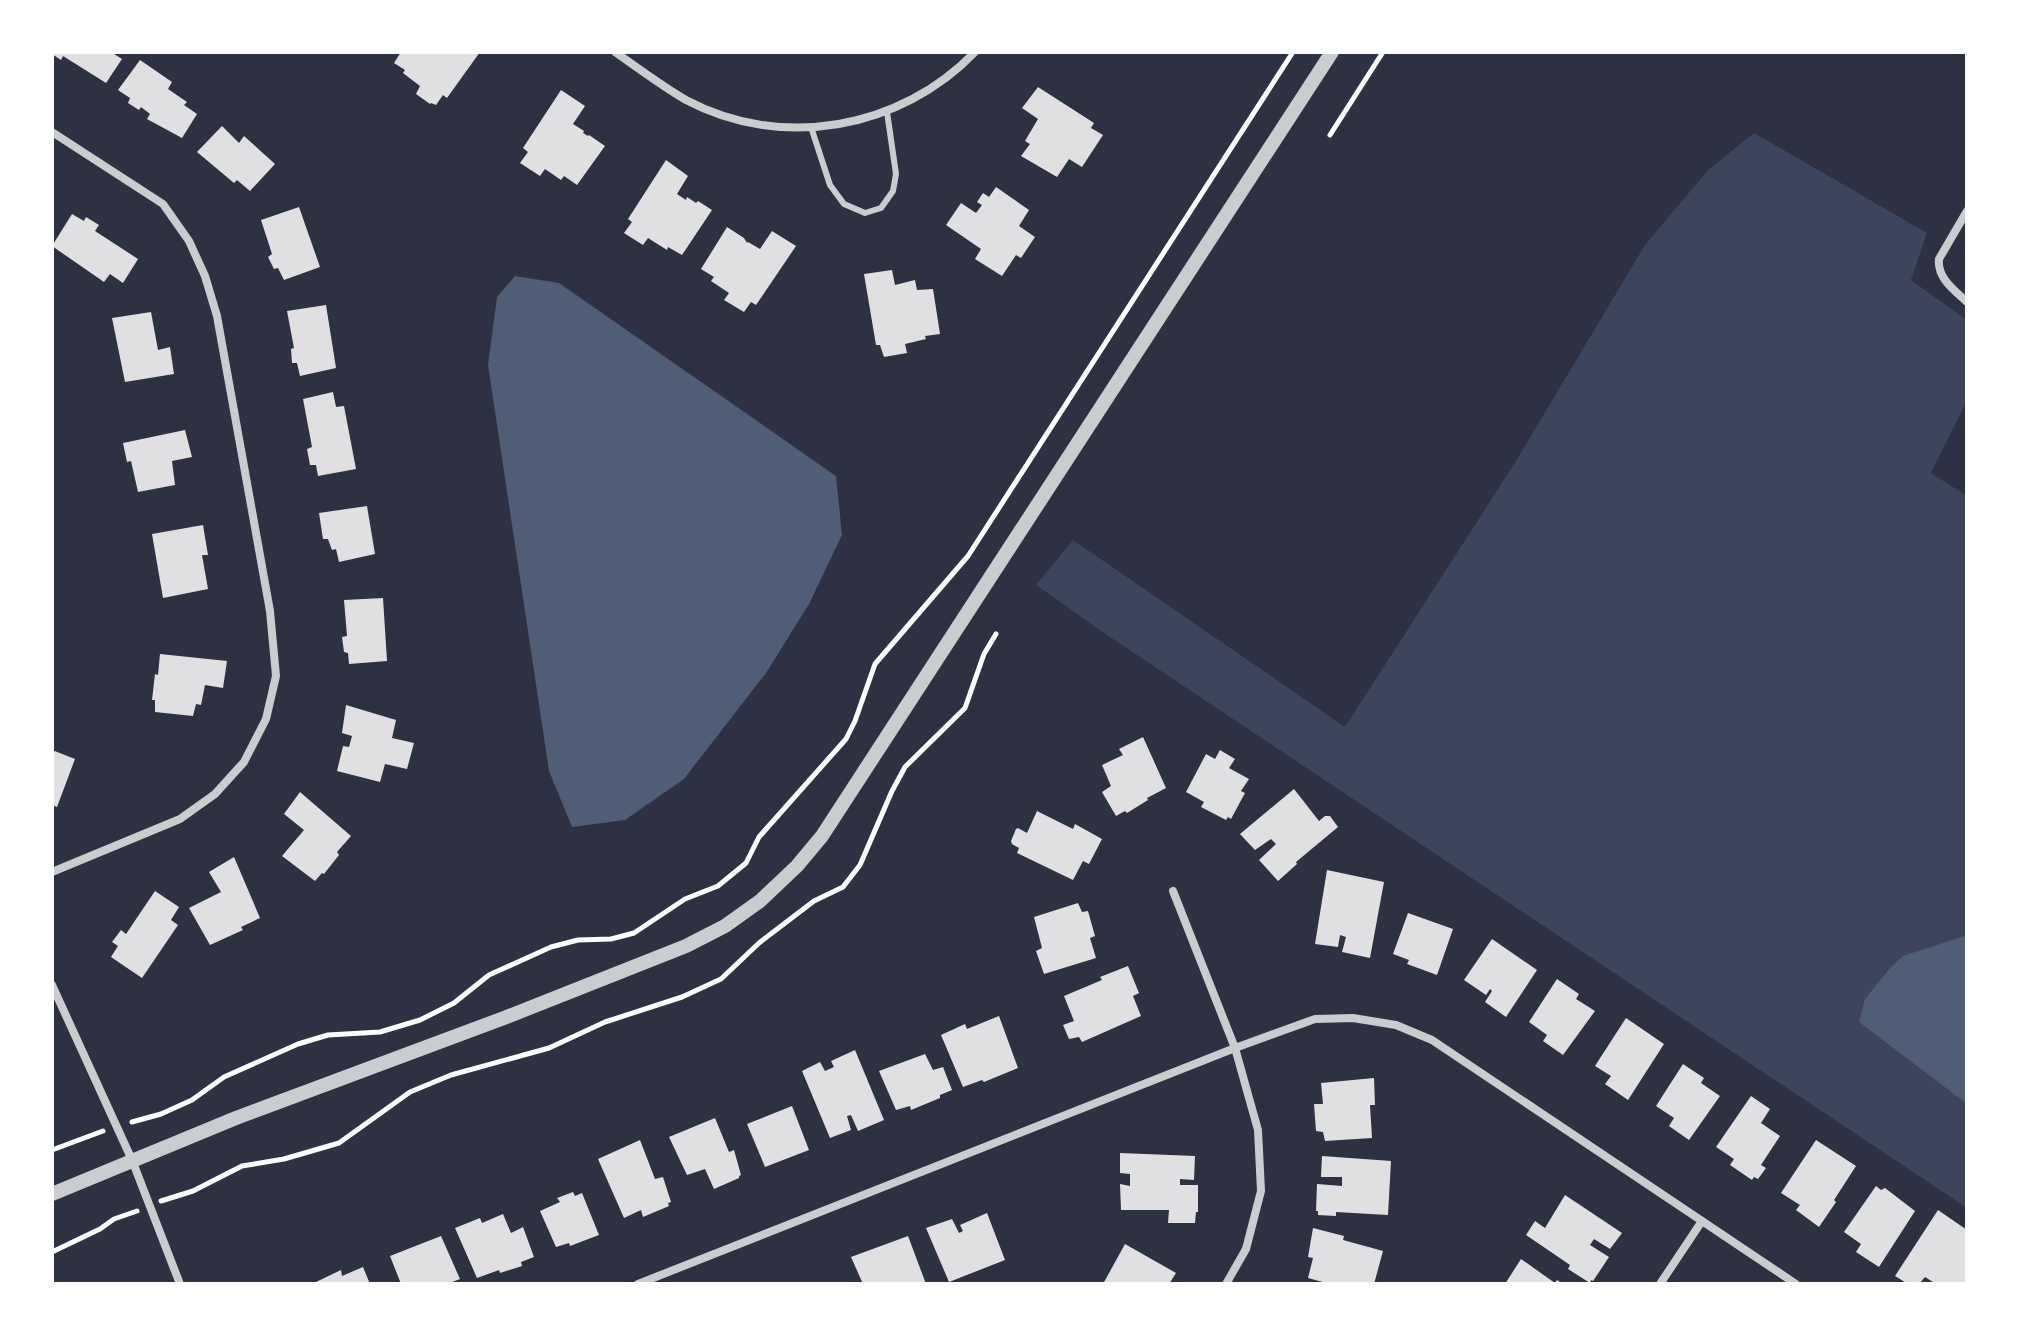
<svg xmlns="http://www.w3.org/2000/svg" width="2019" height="1336" font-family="'Asap Condensed',sans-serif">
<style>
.green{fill:#3c4559}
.water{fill:#4f5d75}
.building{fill:#e0e0e3}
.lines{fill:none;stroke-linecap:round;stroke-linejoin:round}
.path{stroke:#fff;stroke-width:5}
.service{stroke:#caccd0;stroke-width:6}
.minor{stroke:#caccd0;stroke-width:8}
.tertiary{stroke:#caccd0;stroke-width:14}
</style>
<rect width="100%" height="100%" fill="#2d3142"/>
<!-- green -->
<path class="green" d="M1754 133 1927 233 1911 280 1967 320V401L1931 473 1967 496V1208L1104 633 1036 585 1073 540 1345 727 1516 461 1645 245 1708 170Z"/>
<!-- water -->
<g class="water">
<path d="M515 276 559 283 836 476 842 535 809 604 766 673 684 779 625 820 572 827 549 771 488 365 497 297Z"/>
<path d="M1967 935V1104L1859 1022 1865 999 1891 967 1903 956Z"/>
</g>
<!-- building -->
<g class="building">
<path d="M52 52H111L122 59 106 83 63 56 61 60 52 54Z"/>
<path d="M401 52H480L447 98 443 95 436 105 431 103 430 104 416 94 420 86 403 73 405 70 394 63Z"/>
<path d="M140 60 172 82 168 89 187 102 184 105 197 114 182 138 147 119 150 114 141 107 139 110 128 103 130 98 118 90Z"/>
<path d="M1038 87 1094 123 1091 128 1103 135 1082 167 1069 159 1057 177 1021 156 1030 144 1025 141 1038 119 1022 108Z"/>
<path d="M561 90 585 106 573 124 584 131 583 133 588 136 589 135 605 146 577 185 564 176 561 180 545 169 540 176 520 163 528 152 523 148Z"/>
<path d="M222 126 239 143 244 136 275 164 250 191 237 180 234 183 197 152Z"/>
<path d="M666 160 688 176 677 194 686 200 687 197 696 203 698 201 712 210 682 255 668 247 667 250 648 238 643 245 624 233 632 222 628 219Z"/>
<path d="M996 187 1029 210 1019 226 1035 237 1021 258 1016 255 1002 276 975 259 981 249 946 225 961 203 976 213 982 205 977 202 983 193 989 197Z"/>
<path d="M299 207 320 267 284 280 278 268 274 269 268 257 272 254 261 220Z"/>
<path d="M72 214 84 221 86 217 99 225 95 231 138 259 123 283 110 274 104 282 52 246Z"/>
<path d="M727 227 744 238 747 243 748 242 760 249 772 231 796 246 756 305 751 302 744 312 724 300 729 293 711 281 714 277 701 269Z"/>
<path d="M892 270 895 285 915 280 917 290 933 289 940 334 925 336 926 339 905 344 907 353 884 357 880 345H876L864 274Z"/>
<path d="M326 305 336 368 300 376 297 363H292L291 349 294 348 287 311Z"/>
<path d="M151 312 158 350 170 347 174 374 125 382 112 318Z"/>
<path d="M333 392 336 407 344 406 356 469 318 476 316 465H310L307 449 312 447 303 399Z"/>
<path d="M185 430 192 457 172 461 175 485 138 492 131 461 127 462 123 443Z"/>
<path d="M367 506 375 554 339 562 336 549 332 550 328 539H323L319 513Z"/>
<path d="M203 525 208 555H202L208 589 163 598 152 534Z"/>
<path d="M383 598 387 661 349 664 348 653 344 652 342 637 347 636 344 600Z"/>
<path d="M160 654 227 661 223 688 205 685 201 705 196 704 193 716 155 712V700H152L155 674 158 675Z"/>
<path d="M346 705 396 720 392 738 414 743 407 769 385 764 380 782 337 771 343 746 349 747 352 736 342 733Z"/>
<path d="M1143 737 1166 788 1147 798 1148 800 1127 813 1125 811 1116 816 1102 792 1111 786 1102 765 1123 755 1119 749Z"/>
<path d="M52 750 75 759 57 807 52 805Z"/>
<path d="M1220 750 1235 759 1229 768 1249 779 1241 791 1245 793 1231 819 1228 817 1226 820 1201 807 1204 802 1186 792 1206 754 1215 759Z"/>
<path d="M1294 789 1319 821 1325 816H1330L1338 827 1296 862 1297 864 1278 881 1259 860 1276 844 1271 839 1255 850 1240 834Z"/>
<path d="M300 792 351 836 337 852 339 855 324 874 322 873 315 881 282 856 304 830 284 814Z"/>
<path d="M1037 811 1073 829 1075 824 1102 839 1089 864 1083 861 1073 880 1017 853 1019 848 1012 844 1011 841 1016 829 1018 828 1027 833Z"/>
<path d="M234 857 260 918 241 927 243 930 210 945 189 908 221 892 209 872Z"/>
<path d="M1327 870 1384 882 1370 958 1342 952 1346 937 1340 935 1338 947 1315 944Z"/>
<path d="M155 891 179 907 171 920 178 925 142 978 111 957 118 946 112 942 121 930 126 934Z"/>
<path d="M1078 903 1082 912 1088 911 1095 936 1090 938 1096 958 1044 974 1036 951 1042 948 1034 917Z"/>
<path d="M1408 913 1453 929 1437 975 1407 964 1409 960 1393 954Z"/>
<path d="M1492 939 1537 970 1506 1017 1485 1002 1492 991 1490 989 1486 995 1464 980Z"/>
<path d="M1128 966 1139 993 1133 996 1141 1016 1082 1042 1079 1037 1069 1039 1063 1025 1074 1021 1064 996 1102 980 1100 977Z"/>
<path d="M1557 979 1579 994 1576 999 1595 1011 1563 1055 1543 1041 1547 1035 1529 1022Z"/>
<path d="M999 1016 1018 1068 984 1082 982 1080 963 1087 941 1035 965 1024 967 1029Z"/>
<path d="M1626 1018 1664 1044 1628 1100 1605 1084 1611 1076 1595 1066Z"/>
<path d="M855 1050 884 1120 858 1131 851 1115 847 1116 851 1130 830 1138 802 1071 820 1062 825 1071 834 1067 831 1061Z"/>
<path d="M925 1054 933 1070 943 1067 952 1090 940 1095V1098L911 1110 910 1106 896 1110 879 1071Z"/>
<path d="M1683 1064 1704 1078 1701 1083 1720 1096 1689 1140 1669 1126 1674 1118 1656 1106Z"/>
<path d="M1374 1078 1375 1105H1370L1372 1138 1325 1141 1323 1132 1316 1131 1314 1104H1323L1321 1083Z"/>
<path d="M1751 1096 1770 1109 1761 1123 1780 1136 1761 1165 1766 1168 1758 1179 1754 1177 1752 1180 1730 1165 1734 1159 1716 1147Z"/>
<path d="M792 1106 809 1150 765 1167 747 1124Z"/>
<path d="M715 1118 729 1152 734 1150 741 1175 739 1176V1178L714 1189 705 1169 687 1175 669 1137Z"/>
<path d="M640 1140 655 1179 663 1177 671 1202 668 1203 669 1206 643 1217 641 1210 624 1218 598 1159Z"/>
<path d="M1816 1140 1856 1166 1834 1200 1836 1202 1819 1227 1796 1210 1800 1205 1781 1193Z"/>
<path d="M1120 1153 1195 1156 1194 1180 1180 1179V1185H1198V1212H1196L1195 1223H1168L1169 1210H1121L1120 1184 1130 1186V1174L1120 1173Z"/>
<path d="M1322 1156 1391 1161 1388 1215 1336 1212V1216L1318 1215V1211H1316L1317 1184 1342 1186V1177H1321Z"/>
<path d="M1876 1186 1881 1190 1885 1188 1915 1211 1879 1267 1856 1252 1861 1244 1844 1232Z"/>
<path d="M573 1192 575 1196 582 1193 599 1235 570 1246 569 1243 556 1247 540 1211 560 1202 557 1198Z"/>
<path d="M1565 1195 1622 1233 1610 1249 1594 1239 1590 1245 1609 1257 1593 1281 1591 1280 1590 1283 1568 1269 1570 1265 1526 1235 1535 1221 1545 1228Z"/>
<path d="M1938 1210 1967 1230V1284H1931L1933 1282 1925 1277 1919 1284H1908L1895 1276Z"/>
<path d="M987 1213 1005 1260 949 1282 926 1228 952 1219 959 1233 963 1231 960 1225Z"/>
<path d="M503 1214 511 1233 523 1227 534 1257 521 1262 522 1266 500 1273 499 1270 477 1278 455 1228 480 1218 482 1223Z"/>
<path d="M1313 1228 1344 1236 1343 1240 1383 1251 1374 1284H1330L1308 1278 1313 1258 1308 1257Z"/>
<path d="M441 1236 460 1279 447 1284H401L390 1256Z"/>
<path d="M908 1236 926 1284H863L851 1257Z"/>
<path d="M1125 1244 1176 1273 1169 1284H1103Z"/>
<path d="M1521 1259 1555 1283 1557 1280 1563 1284H1505Z"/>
<path d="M363 1267 370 1284H317L316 1282 341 1270 342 1276Z"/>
</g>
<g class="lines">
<!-- path -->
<g class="path">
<path d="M1330 135 1383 52"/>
<path d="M132 1122 161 1114 192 1100 224 1077 298 1044 328 1035 380 1032 420 1020 454 1003 489 975 551 947 578 940 611 939 634 933 685 899 718 886 746 863 759 837 846 739 855 721 875 664 968 556 1293 52"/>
<path d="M52 1150 103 1131"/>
<path d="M161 1201 193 1191 242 1166 284 1159 339 1143 410 1092 451 1075 549 1048 605 1022 682 997 721 979 759 943 814 901 843 887 860 865 892 791 905 767 965 708 984 654 996 634"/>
<path d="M52 1252 100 1229 114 1219 137 1211"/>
</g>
<!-- service -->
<path class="service" d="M811 127 830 185 844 204 865 213 881 208 893 191 896 174 887 112"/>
<!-- minor -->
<g class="minor">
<path d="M615 52C638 68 662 86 686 100 782 151 901 129 975 52"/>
<path d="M52 132 163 204 189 241 205 276 217 316 270 611 276 676 266 719 244 762 215 794 180 819 52 872"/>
<path d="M1967 211 1939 259C1937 278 1954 290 1967 302"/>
<path d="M1173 891 1235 1048 1258 1130 1261 1191 1246 1249 1226 1284"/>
<path d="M52 985 132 1160 180 1284"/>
<path d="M638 1284 1235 1048 1315 1019 1353 1018 1396 1025 1432 1040 1796 1284"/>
<path d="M1660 1284 1702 1221"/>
</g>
<!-- tertiary -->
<path class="tertiary" d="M52 1194 236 1118 504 1018 686 946 725 926 760 901 797 866 822 836 1332 52"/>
</g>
<!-- border -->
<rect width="2019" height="1336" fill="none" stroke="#ffffff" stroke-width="108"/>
</svg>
